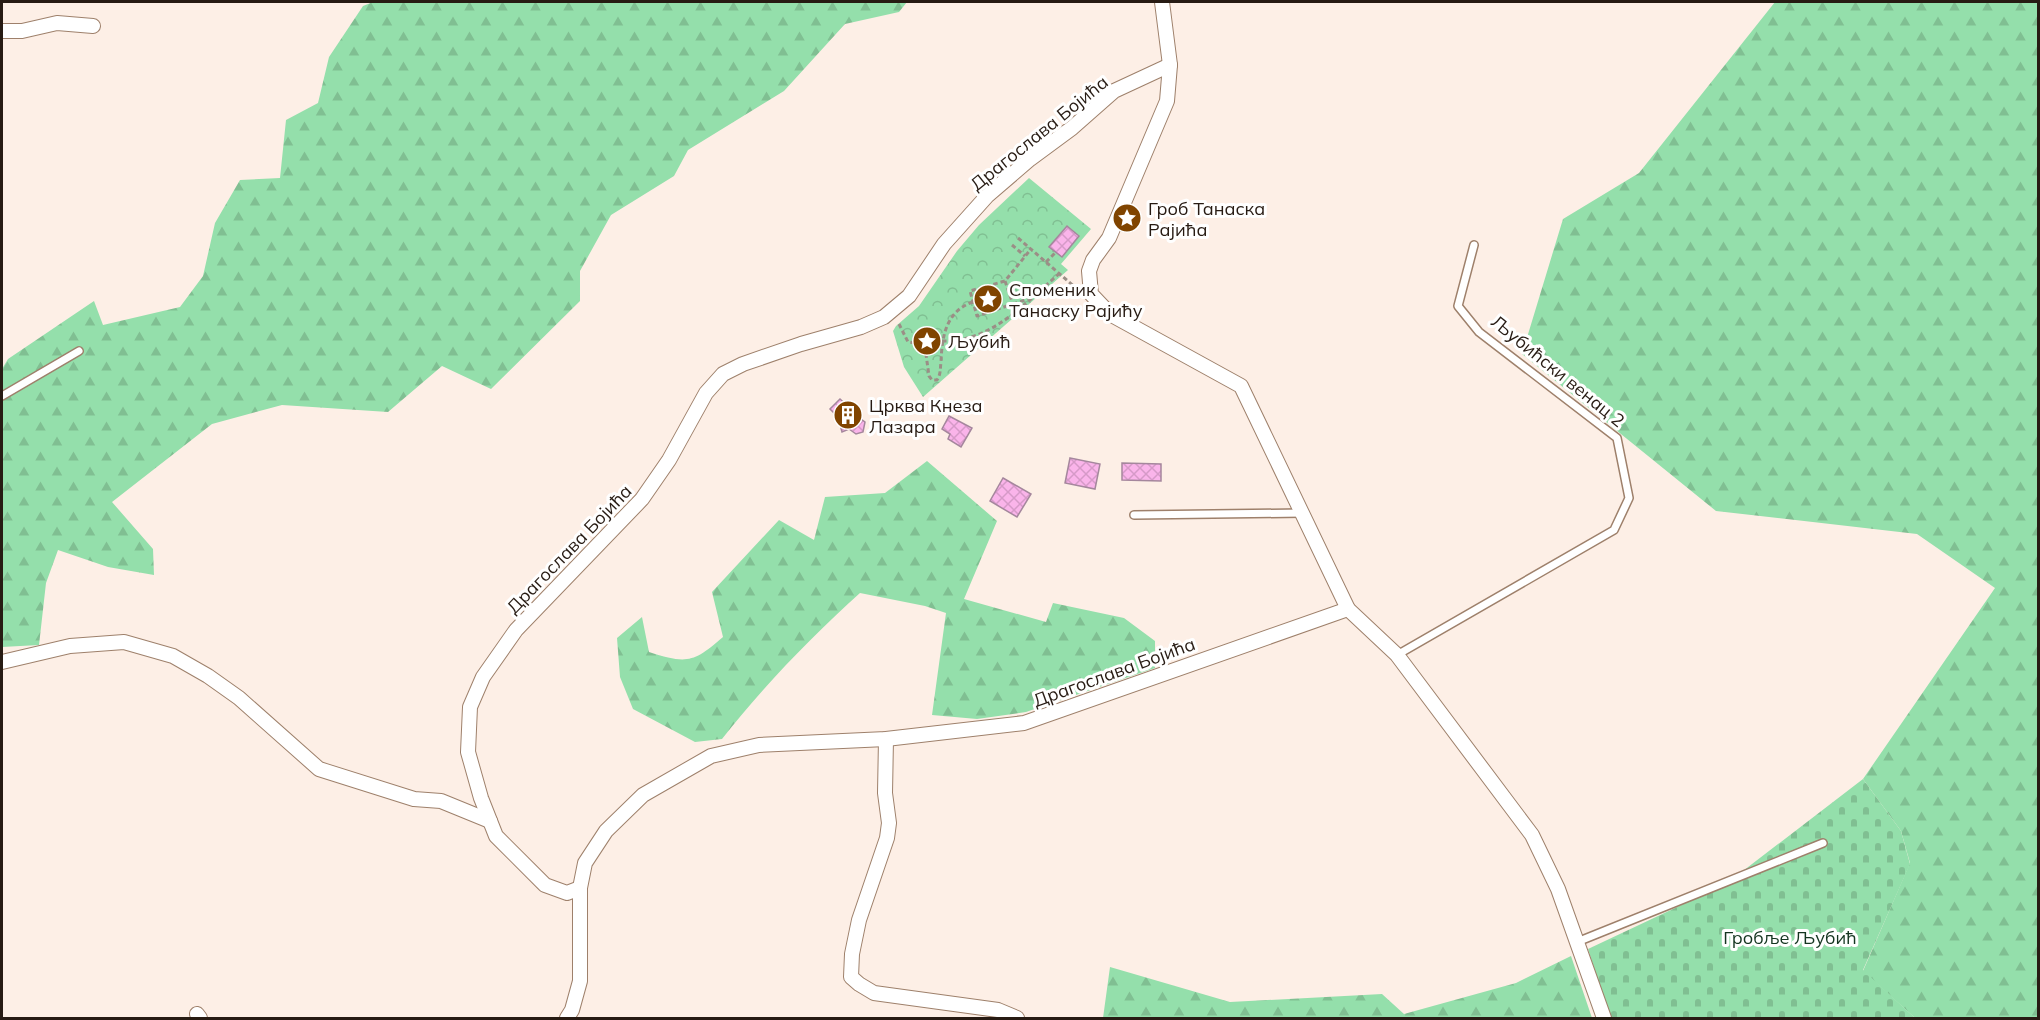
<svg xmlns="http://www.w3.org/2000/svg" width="2040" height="1020" font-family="Mulish,sans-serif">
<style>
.forest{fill:url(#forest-firs)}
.cemetery{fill:url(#cemetery-stones)}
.park{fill:url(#park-crowns)}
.building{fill:url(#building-cross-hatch);stroke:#a5879d;stroke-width:1.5}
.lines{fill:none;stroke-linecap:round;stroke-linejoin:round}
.service-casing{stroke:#9e806b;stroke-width:10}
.minor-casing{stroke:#9e806b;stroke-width:16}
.path{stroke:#9b8e86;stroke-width:3;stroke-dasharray:4.5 3;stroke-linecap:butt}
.service{stroke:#fff;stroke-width:7}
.minor{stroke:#fff;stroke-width:14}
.labels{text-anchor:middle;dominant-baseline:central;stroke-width:6;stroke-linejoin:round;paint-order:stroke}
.street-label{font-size:18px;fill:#271b13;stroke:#fff}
.poi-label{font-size:18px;fill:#271b13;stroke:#fff;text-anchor:start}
.park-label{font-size:18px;fill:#143520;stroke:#fff}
</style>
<defs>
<pattern id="forest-firs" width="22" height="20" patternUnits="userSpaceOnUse" patternTransform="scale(1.5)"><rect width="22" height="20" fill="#94dfab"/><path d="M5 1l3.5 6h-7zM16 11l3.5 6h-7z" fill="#80bf92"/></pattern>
<pattern id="cemetery-stones" width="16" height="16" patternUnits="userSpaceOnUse" patternTransform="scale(1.5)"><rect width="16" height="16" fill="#94dfab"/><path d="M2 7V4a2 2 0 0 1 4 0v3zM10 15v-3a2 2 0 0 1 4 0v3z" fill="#80bf92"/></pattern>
<pattern id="park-crowns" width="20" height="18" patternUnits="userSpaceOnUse" patternTransform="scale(1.5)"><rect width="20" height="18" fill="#94dfab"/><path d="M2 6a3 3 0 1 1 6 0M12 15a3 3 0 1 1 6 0" fill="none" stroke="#80bf92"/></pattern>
<pattern id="building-cross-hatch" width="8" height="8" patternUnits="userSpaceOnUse" patternTransform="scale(1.5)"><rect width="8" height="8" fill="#fab4ea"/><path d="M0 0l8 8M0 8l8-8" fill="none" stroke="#d69ac8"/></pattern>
</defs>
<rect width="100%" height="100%" fill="#fdefe6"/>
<!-- forest -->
<g class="forest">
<path d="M373 2H907L899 12 845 24 784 91 688 150 674 176 611 215 580 271V301L491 389 442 366 388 412 282 405 212 424 112 502 153 549 154 575 108 567 58 550 46 583 39 645 2 647V369L8 359 94 301 103 325 180 307 203 276 215 223 240 180 280 178 286 120 318 103 329 57 363 6Z"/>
<path d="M1775 2H2038V1018H1915L1863 971 1910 863 1901 831 1863 779 1995 588 1917 534 1716 511 1522 354 1563 219 1639 173Z"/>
<path d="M927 461 997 521 964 599 1046 622 1053 603 1124 618 1155 641V668L1026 712 977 719 932 715 946 613 925 606 860 593C812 636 762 688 722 739L695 742 633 709 620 677 617 638 642 617 649 652C687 664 693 663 723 637L712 592 779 520 814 540 825 497 885 493Z"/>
<path d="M1571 956 1592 1018H1103L1110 967 1230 1002 1382 994 1404 1014 1516 983Z"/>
</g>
<!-- cemetery -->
<path class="cemetery" d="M1863 779 1901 831 1910 864 1863 970 1915 1018H1610L1588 949 1726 884Z"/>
<!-- park -->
<path class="park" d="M1029 178 1091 229 1061 264 1068 270 923 397 904 367 893 331 896 326 919 306 957 251 979 225Z"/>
<!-- building -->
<g class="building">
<path d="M1067 226 1079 236 1062 257 1049 247Z"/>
<path d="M840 399 851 409H860L861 419 865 422 863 432 856 434 849 429 842 432 838 417 830 409Z"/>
<path d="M949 416 972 428 961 447 948 439 950 434 942 429Z"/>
<path d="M1070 458 1100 464 1095 489 1065 483Z"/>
<path d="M1122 463 1161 464V481L1122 480Z"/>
<path d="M1003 478 1031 494 1017 517 990 501Z"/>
</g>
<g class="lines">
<!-- service casing -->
<g class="service-casing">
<g id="service">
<path d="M2 396 79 351"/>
<path d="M1134 515 1302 513"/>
<path d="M1397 655 1614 530 1629 498 1617 438 1479 332 1458 306 1474 245"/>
<path d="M1577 942 1823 843"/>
</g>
</g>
<!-- minor casing -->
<g class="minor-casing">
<g id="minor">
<path d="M1162 2 1170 65 1167 101 1109 238 1093 260 1089 271 1091 294 1110 314 1241 386 1348 609 1397 655 1532 835 1558 889 1604 1018"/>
<path d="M2 31H22L57 23 93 26"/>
<path d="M2 662 70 646 124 642 173 656 208 676 239 698 319 769 414 799 441 801 490 821"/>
<path d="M886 739 885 793 889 823 887 838 859 920 852 954 851 977 859 984 874 993 998 1010 1017 1018"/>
<path d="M580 888 567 893 545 885 496 836 481 798 468 752 470 707 483 677 516 630 642 499 669 460 706 393 723 374 743 364 801 344 861 327 884 317 909 296 944 244 987 196 1030 159 1072 128 1114 91 1170 65"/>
<path d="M197 1014 200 1018"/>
<path d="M567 1018 572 1010 580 981V888L585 863 606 831 643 795 711 756 759 745 886 739 1024 723 1348 609"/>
</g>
</g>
<!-- path -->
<g class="path">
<path d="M1018 238 1076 288"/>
<path d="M1012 245 1025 256"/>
<path d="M1046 262 1055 253"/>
<path d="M1005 281 1013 304 977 316 970 291 1005 281 1031 249"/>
<path d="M984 287 987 297"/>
<path d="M988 301 991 311"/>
<path d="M1013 304 1028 299"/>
<path d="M899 324 908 342 922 344 925 347 929 376 932 380H937C941 374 940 369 941 362 942 336 946 311 973 302"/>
<path d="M942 341C992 342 1024 304 1060 273"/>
</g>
<!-- service -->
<use href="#service" class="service"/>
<!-- minor -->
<use href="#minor" class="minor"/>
</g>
<!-- icons -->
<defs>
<g id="sight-disc" transform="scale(1.5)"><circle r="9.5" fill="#804400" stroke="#fff"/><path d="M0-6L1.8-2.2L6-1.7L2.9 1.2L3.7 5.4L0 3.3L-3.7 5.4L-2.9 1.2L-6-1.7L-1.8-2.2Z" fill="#fff"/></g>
<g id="building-disc" transform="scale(1.5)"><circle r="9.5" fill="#804400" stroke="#fff"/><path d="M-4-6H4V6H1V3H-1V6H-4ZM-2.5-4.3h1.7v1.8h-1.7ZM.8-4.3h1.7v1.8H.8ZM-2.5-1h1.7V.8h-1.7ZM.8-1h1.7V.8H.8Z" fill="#fff"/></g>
</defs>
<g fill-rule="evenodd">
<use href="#sight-disc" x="1127" y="218"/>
<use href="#sight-disc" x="988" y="299"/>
<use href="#sight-disc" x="927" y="341"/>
<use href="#building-disc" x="848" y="415"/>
</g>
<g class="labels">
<!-- street labels -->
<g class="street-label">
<text transform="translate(1039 133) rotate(-39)">Драгослава Бојића</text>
<text transform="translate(1558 371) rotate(39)">Љубићски венац 2</text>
<text transform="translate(569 549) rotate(-46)">Драгослава Бојића</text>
<text transform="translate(1114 672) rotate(-20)">Драгослава Бојића</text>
</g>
<!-- poi labels -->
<g class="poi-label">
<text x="1148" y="208">Гроб Танаска<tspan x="1148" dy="21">Рајића</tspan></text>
<text x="1009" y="289">Споменик<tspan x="1009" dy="21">Танаску Рајићу</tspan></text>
<text x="948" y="341">Љубић</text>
<text x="869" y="405">Црква Кнеза<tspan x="869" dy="21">Лазара</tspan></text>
</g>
<!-- park labels -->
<g class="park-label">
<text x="1790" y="937">Гробље Љубић</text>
</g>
</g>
<!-- border -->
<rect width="2040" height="1020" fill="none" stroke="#271b13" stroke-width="6"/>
</svg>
